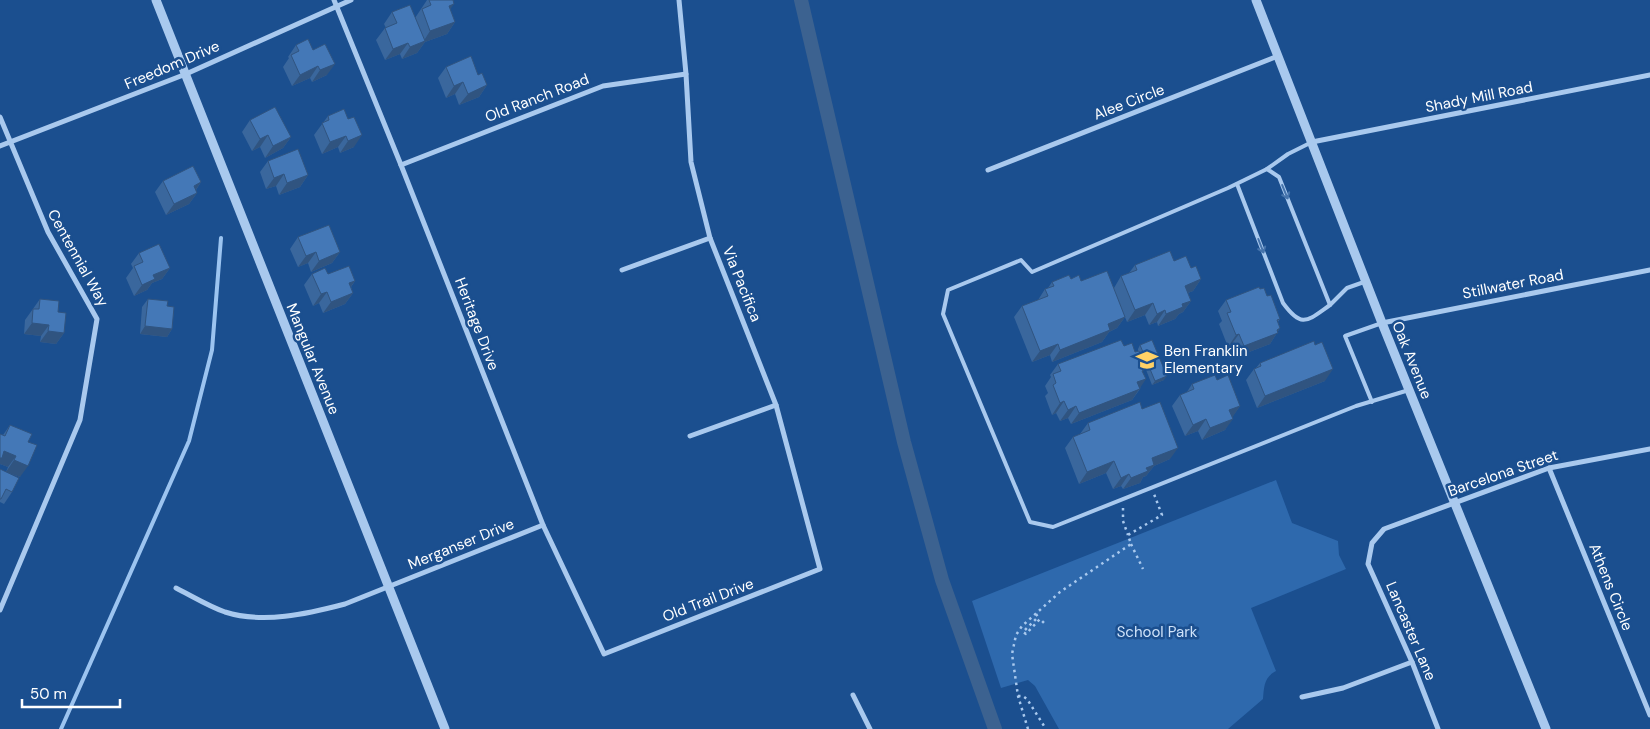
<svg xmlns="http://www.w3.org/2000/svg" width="1650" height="729" font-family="'DM Sans',sans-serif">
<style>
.green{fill:#2e69ad}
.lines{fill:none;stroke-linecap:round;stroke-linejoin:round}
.stream{stroke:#9cc4f0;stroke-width:4}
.canal{stroke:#3c6290;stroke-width:14}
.path{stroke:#a9c9ee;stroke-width:2.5;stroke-dasharray:2.5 4;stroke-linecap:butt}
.service{stroke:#a9c9ee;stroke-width:4}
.minor{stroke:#a9c9ee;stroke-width:5}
.tertiary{stroke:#a9c9ee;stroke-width:9}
.wall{fill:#3a679d}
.shaded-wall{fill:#305480}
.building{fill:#4478b7;stroke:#305480}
.oneway{stroke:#4674ac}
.labels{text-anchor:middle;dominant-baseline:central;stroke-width:5;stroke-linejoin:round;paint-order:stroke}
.street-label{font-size:15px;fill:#fff;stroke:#1b4f8f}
.poi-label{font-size:15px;fill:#fff;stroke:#1b4f8f;text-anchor:start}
.park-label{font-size:15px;fill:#cfe3fa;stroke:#1b4f8f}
</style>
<rect width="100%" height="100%" fill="#1b4f8f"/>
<!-- green -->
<path class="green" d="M1276 480 1292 523 1338 541 1339 555 1346 569 1251 608 1276 671C1264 677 1264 687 1263 699L1228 729H1059L1035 686 1028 680 1001 688 972 601Z"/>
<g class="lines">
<!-- stream -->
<path class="stream" d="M61 729 189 441 212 350 221 238"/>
<!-- canal -->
<path class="canal" d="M801 0 904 442 942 580 995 729"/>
<!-- path -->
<g class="path">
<path d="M1123 508V521L1128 535"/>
<path d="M1131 544 1143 569"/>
<path d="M1036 614 1038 617 1023 632 1026 634 1040 619 1045 624"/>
<path d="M1018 696H1023L1027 699 1046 729"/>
<path d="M1028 729 1018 696 1012 654 1016 635 1022 626 1060 592 1131 544 1128 535 1162 515 1154 494"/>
</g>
<!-- service -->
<g class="service">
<path d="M1310 143 1288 154 1267 169 1279 177 1330 305 1347 288 1364 282"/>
<path d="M1267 169 1228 188 1032 272 1021 260 948 290 943 314 1030 522 1053 527 1356 406 1409 390"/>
<path d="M1237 184 1283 303C1302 329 1307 321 1330 305"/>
<path d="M1372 402 1345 336 1382 323"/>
</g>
<!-- minor -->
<g class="minor">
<path d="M334 0 401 165 543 525 604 654 820 569 776 405 710 238 691 162 686 74 679 0"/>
<path d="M0 117 48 232 97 319 80 420 0 610"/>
<path d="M1312 142 1650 75"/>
<path d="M0 146 186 74 351 0"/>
<path d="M401 165 603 86 686 74"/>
<path d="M988 170 1278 56"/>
<path d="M622 270 710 238"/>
<path d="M1382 323 1650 270"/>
<path d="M690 436 776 405"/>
<path d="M1549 468 1650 715"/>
<path d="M176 588C192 596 208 606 225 612 263 624 307 614 345 604L543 525"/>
<path d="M853 695 870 729"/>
<path d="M1302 697 1343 688 1412 662"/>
<path d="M1438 729 1412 662 1368 564 1372 543 1384 529 1549 468 1650 449"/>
</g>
<!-- tertiary -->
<g class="tertiary">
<path d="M156 0 445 729"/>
<path d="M1256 0 1382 323 1546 729"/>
</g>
</g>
<!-- wall -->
<g class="wall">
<path d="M427 0H453L450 10 455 22 447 34 425 42 417 53 402 59 400 54 385 60 376 40 385 28H386L384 24 392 12 415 18Z"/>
<path d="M296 45 313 50 327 75 312 82 310 78 292 86 283 67 289 58 288 57Z"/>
<path d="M446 67 478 75 487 85 479 97 459 105 455 94 446 98 438 78Z"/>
<path d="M344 109 354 147 340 153 338 147 322 154 314 135 328 116Z"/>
<path d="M250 120 291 137 283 148 265 158 260 147 252 151 242 132Z"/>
<path d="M268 161 308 175 300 187 279 195 276 186 266 189 260 172Z"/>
<path d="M163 181 201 182 196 190 197 193 189 204 166 215 155 192Z"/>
<path d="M298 237 340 252 332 263 311 272 308 263 298 267 290 249Z"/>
<path d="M139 253 170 268 162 279 152 283 147 290 134 296 126 278 133 268 131 264Z"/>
<path d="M1174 261 1191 268 1201 279 1193 291 1188 293 1191 301 1183 312 1179 314 1175 319 1158 326 1157 322 1149 325 1145 315 1127 322 1125 317 1117 328 1109 332 1102 342 1052 362 1050 355 1032 362 1014 317 1022 306 1038 300 1045 289 1048 288 1052 282 1071 279 1114 288 1121 276 1129 273 1135 265Z"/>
<path d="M312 274H328L355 281 351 287 353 293 345 304 323 313 319 303 313 306 304 285Z"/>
<path d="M1260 289 1267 296 1280 319 1278 322 1280 328 1270 344 1236 357 1231 345 1228 347 1219 324 1222 321 1218 311 1226 300Z"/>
<path d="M40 299 58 312 64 333 56 344 40 342 41 336 24 334 25 320Z"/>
<path d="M148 299 167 306 172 329 167 337 140 334 142 307Z"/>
<path d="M1140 345 1164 380 1152 385 1141 357 1143 373 1140 389 1132 400 1071 424 1068 418 1060 421 1056 413 1052 415 1045 396 1048 393 1045 386 1051 377 1050 375 1058 364 1124 346 1135 352 1138 351V349Z"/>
<path d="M1315 345 1325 381 1257 408 1246 380 1254 369 1256 368 1260 363Z"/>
<path d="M1217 380 1240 406 1232 417 1225 430 1202 440 1198 431 1185 436 1172 406 1180 395 1187 392 1192 384Z"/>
<path d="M1142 409 1170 459 1154 466 1146 476 1143 477 1140 483 1123 489 1121 486 1113 489 1106 473 1079 484 1065 448 1073 437 1080 434 1088 423Z"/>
<path d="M10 425 28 442 20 477 6 472 8 467 0 464V434L3 435Z"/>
<path d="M0 469 12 492 4 504 0 502Z"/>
</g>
<!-- shaded-wall -->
<g class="shaded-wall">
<path d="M454 4 446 15 449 6Z"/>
<path d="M455 22 447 34 425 42 417 53 402 59 410 47 423 42 430 31Z"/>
<path d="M408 43 400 54 385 60 393 49Z"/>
<path d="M335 64 327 75 312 82 320 70Z"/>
<path d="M318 66 310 78 292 86 300 75Z"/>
<path d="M463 82 455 94 446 98 454 86Z"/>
<path d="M487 85 479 97 459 105 468 94Z"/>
<path d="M268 135 260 147 252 151 260 139Z"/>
<path d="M362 135 354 147 340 153 348 141Z"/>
<path d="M346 136 338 147 322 154 330 142Z"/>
<path d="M291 137 283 148 265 158 273 146Z"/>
<path d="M284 174 276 186 266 189 274 178Z"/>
<path d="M308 175 300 187 279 195 287 183Z"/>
<path d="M201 182 193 194 194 186Z"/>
<path d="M197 193 189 204 166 215 174 204Z"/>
<path d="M316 252 308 263 298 267 306 256Z"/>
<path d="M340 252 332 263 311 272 319 261Z"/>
<path d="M170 268 162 279 152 283 147 290 134 296 142 285 153 275Z"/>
<path d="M1201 279 1193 291 1177 297 1185 286Z"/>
<path d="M355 281 347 292 349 283Z"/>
<path d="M327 292 319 303 313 306 321 294Z"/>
<path d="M353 293 345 304 323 313 331 302Z"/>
<path d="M1191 301 1183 312 1179 314 1175 319 1158 326 1166 314 1182 304Z"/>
<path d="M1153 303 1145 315 1127 322 1135 310Z"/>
<path d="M1165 310 1157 322 1149 325 1157 314Z"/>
<path d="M1125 317 1117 328 1109 332 1102 342 1052 362 1060 350 1108 324Z"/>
<path d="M32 323 49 325 41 336 24 334Z"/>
<path d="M145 326 172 329 167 337 140 334Z"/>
<path d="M1280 328 1270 344 1236 357 1244 346Z"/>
<path d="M48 331 64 333 56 344 40 342Z"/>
<path d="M1239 334 1231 345 1228 347 1236 335Z"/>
<path d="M1058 344 1050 355 1032 362 1040 351Z"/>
<path d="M1333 369 1325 381 1257 408 1265 396Z"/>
<path d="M1167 376 1164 380 1152 385 1155 381Z"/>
<path d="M1146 379 1132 400 1071 424 1079 413 1137 382Z"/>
<path d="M1064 401 1056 413 1052 415 1060 403Z"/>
<path d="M1076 406 1068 418 1060 421 1068 410Z"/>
<path d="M1240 406 1232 418 1229 410Z"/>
<path d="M1206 419 1198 431 1185 436 1193 425Z"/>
<path d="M1233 419 1225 430 1202 440 1210 428Z"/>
<path d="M1178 448 1170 459 1154 466 1146 476 1143 477 1140 483 1123 489 1131 478 1152 458Z"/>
<path d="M4 451 16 456 8 467 0 464V458Z"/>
<path d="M14 460 28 466 20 477 6 472Z"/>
<path d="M1114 461 1106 473 1079 484 1087 472Z"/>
<path d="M1129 474 1121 486 1113 489 1121 478Z"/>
</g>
<!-- building -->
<g class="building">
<path d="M429 0H453L454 4 449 6 455 22 430 31 422 9 431 5Z"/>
<path d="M410 5 425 41 410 47 408 43 393 49 385 28 397 23 392 12Z"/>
<path d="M308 39 313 50 325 44 335 64 320 70 318 66 300 75 291 55 299 51 296 45Z"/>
<path d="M471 56 478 75 482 73 487 85 468 94 463 82 454 86 446 67Z"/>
<path d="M275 107 291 137 273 146 268 135 260 139 250 120Z"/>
<path d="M344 109 348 119 354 117 362 135 348 141 346 136 330 142 322 123 329 120 328 116Z"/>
<path d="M298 149 308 175 287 183 284 174 274 178 268 161Z"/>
<path d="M193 166 201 182 194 186 197 193 174 204 163 181Z"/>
<path d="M329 225 340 252 319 261 316 252 306 256 298 237Z"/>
<path d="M159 244 170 268 153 275 155 279 142 285 134 266 143 262 139 253Z"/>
<path d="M1170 251 1174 261 1186 256 1191 268 1196 266 1201 279 1185 286 1191 301 1182 304 1183 307 1166 314 1165 310 1157 314 1153 303 1135 310 1121 276 1137 270 1135 265Z"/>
<path d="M349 266 355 281 349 283 353 293 331 302 327 292 321 294 312 274 325 268 328 274Z"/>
<path d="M1107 271 1125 317 1108 324 1110 330 1060 350 1058 344 1040 351 1022 306 1048 296 1045 289 1054 286 1052 282 1069 275 1071 279 1079 275 1081 281Z"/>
<path d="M1259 287 1260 289 1264 288 1267 296 1271 295 1280 319 1277 320 1280 328 1277 330 1278 333 1244 346 1239 334 1236 335 1227 313 1231 312 1226 300Z"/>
<path d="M40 299 59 301 58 312 66 313 64 333 48 331 49 325 32 323 33 309H39Z"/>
<path d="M148 299 168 301 167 306 174 307 172 329 145 326Z"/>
<path d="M1121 340 1124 346 1132 343 1135 352 1139 351 1146 369 1142 371 1146 379 1137 382 1140 389 1079 413 1076 406 1068 410 1064 401 1060 403 1053 385 1056 383 1053 374 1061 371 1058 364Z"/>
<path d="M1152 340 1167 376 1155 381 1140 345Z"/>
<path d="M1314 341 1315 345 1322 342 1333 369 1265 396 1254 369 1261 366 1260 363Z"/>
<path d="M1215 375 1217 380 1228 375 1240 406 1229 410 1233 419 1210 428 1206 419 1193 425 1180 395 1194 389 1192 384Z"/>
<path d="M1140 402 1142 409 1160 402 1178 448 1152 458 1154 465 1146 468 1148 471 1131 478 1129 474 1121 478 1114 461 1087 472 1073 437 1090 430 1088 423Z"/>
<path d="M10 425 32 434 28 442 37 445 28 466 14 460 16 456 4 451 2 458H0V434L5 436Z"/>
<path d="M0 469 19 478 12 492 6 489 1 499H0Z"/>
</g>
<!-- one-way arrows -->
<defs><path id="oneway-shaft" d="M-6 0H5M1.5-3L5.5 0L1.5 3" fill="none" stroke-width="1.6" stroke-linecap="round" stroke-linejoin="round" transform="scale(1.25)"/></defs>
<g class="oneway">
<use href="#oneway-shaft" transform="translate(1285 192) rotate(68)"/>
<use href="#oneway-shaft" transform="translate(1261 246) rotate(69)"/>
</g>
<!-- icons -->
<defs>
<g id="school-bare" transform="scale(1.725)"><path d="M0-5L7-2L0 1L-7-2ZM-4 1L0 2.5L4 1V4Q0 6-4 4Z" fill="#ffd166" stroke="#1b4f8f" stroke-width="2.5" paint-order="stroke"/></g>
</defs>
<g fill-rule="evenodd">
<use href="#school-bare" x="1147" y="360"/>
</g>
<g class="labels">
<!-- street labels -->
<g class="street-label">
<text transform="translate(172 65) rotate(-23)">Freedom Drive</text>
<text transform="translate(1479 97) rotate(-11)">Shady Mill Road</text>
<text transform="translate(537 98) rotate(-21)">Old Ranch Road</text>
<text transform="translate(1129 102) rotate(-21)">Alee Circle</text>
<text transform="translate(78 258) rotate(61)">Centennial Way</text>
<text transform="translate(742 284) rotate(68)">Via Pacifica</text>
<text transform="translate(1513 284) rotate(-11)">Stillwater Road</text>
<text transform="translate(477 324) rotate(69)">Heritage Drive</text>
<text transform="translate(313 359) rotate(68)">Mangular Avenue</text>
<text transform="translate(1412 360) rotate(68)">Oak Avenue</text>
<text transform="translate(1503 473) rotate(-19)">Barcelona Street</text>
<text transform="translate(461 544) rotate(-22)">Merganser Drive</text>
<text transform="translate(1611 587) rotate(68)">Athens Circle</text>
<text transform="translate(708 600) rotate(-21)">Old Trail Drive</text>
<text transform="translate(1411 631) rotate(67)">Lancaster Lane</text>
</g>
<!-- poi labels -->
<g class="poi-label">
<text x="1164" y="351">Ben Franklin<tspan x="1164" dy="17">Elementary</tspan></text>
</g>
<!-- park labels -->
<g class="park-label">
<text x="1157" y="632">School Park</text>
</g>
</g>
<!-- scale -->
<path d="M22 699v8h98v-8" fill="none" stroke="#ffffff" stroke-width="2.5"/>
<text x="30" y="699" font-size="15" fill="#ffffff" stroke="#1b4f8f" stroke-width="4" paint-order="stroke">50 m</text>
</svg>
